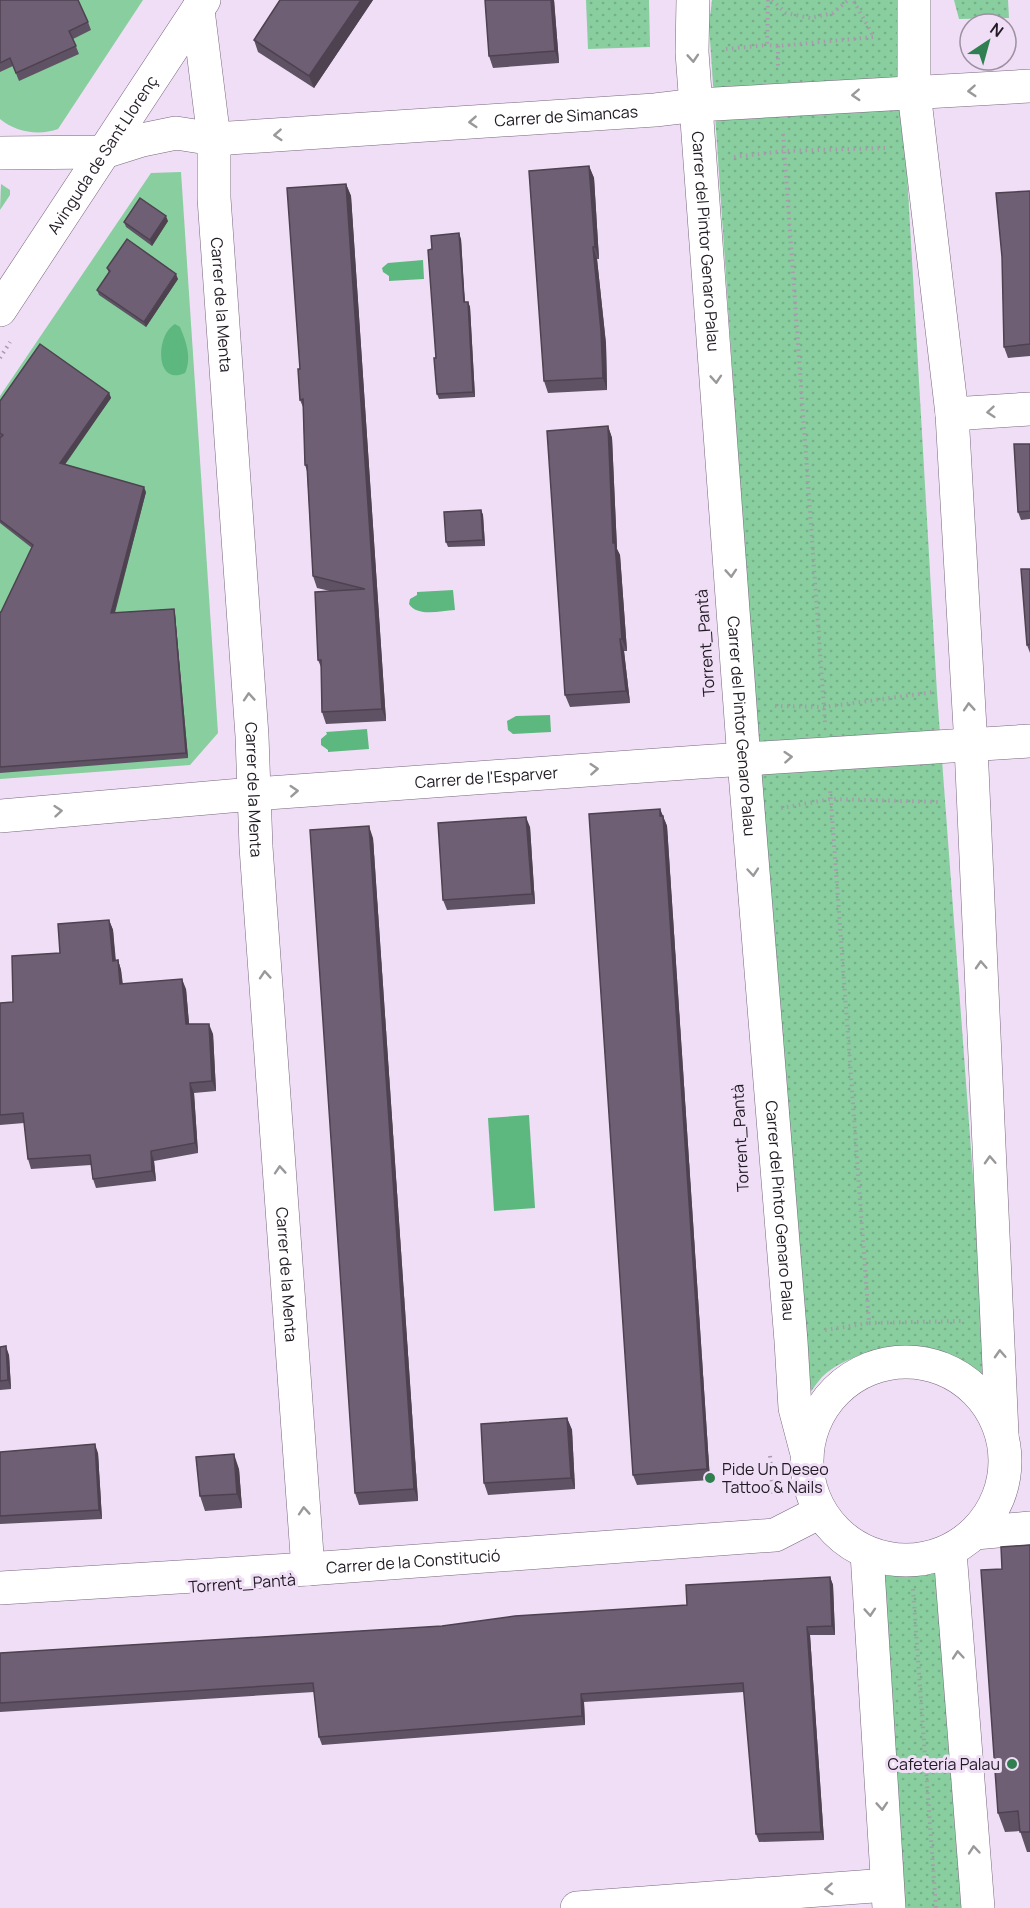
<svg xmlns="http://www.w3.org/2000/svg" width="1030" height="1908" font-family="Manrope,sans-serif">
<style>
.grass{fill:url(#grass-dots)}
.garden{fill:#88ce9f}
.water{fill:#5db87f}
.lines{fill:none;stroke-linecap:round;stroke-linejoin:round}
.minor-casing{stroke:#77677c;stroke-width:34}
.tertiary-casing{stroke:#77677c;stroke-width:34}
.path{stroke:#a99bae;stroke-width:4;stroke-dasharray:1.5 4.5;stroke-linecap:butt}
.minor{stroke:#fff;stroke-width:33}
.tertiary{stroke:#fff;stroke-width:33}
.wall{fill:#5f5264}
.shaded-wall{fill:#4e4251}
.building{fill:#6f5f74;stroke:#4e4251;stroke-width:1.5}
.oneway{stroke:#9b989c}
.poi-dot{fill:#2f7f50;stroke:#f0def6;stroke-width:2}
.labels{text-anchor:middle;dominant-baseline:central;stroke-width:6;stroke-linejoin:round;paint-order:stroke}
.street-label{font-size:16px;fill:#211b24;stroke:#f0def6}
.poi-label{font-size:16px;fill:#211b24;stroke:#f0def6;text-anchor:start}
</style>
<defs>
<pattern id="grass-dots" width="8" height="8" patternUnits="userSpaceOnUse" patternTransform="scale(1.5)"><rect width="8" height="8" fill="#88ce9f"/><path d="M2 2h.1M6 6h.1" fill="none" stroke="#75b089" stroke-width="1.8" stroke-linecap="round"/></pattern>
</defs>
<rect width="100%" height="100%" fill="#f0def6"/>
<!-- grass -->
<g class="grass">
<path d="M586 0H649L650 47 588 49Z"/>
<path d="M712 0H897L937 693 989 1391C956 1358 914 1338 867 1353 851 1358 834 1365 822 1377 815 1385 809 1395 802 1403L709 25Z"/>
<path d="M954 0H1008L1009 18 959 19Z"/>
<path d="M950 1552 975 1908H894L867 1553C901 1562 917 1563 950 1552Z"/>
</g>
<!-- garden -->
<g class="garden">
<path d="M0 0H143L58 129C39 136 15 132 0 119Z"/>
<path d="M181 172 218 733 190 765 0 779V396L151 173Z"/>
<path d="M1 184 10 190V195L0 210Z"/>
</g>
<!-- water -->
<g class="water">
<path d="M423 260 424 279 389 281V276L383 272 382 268 388 263Z"/>
<path d="M175 324 180 327C186 341 192 358 185 373 155 387 155 335 175 324Z"/>
<path d="M453 590 455 610C440 611 417 617 409 604L410 599 417 595V592Z"/>
<path d="M550 715 551 732 513 734 508 730 507 721 516 716Z"/>
<path d="M367 729 369 749 328 752V750L321 745V739L327 734 326 732Z"/>
<path d="M529 1115 535 1208 494 1211 488 1118Z"/>
</g>
<g class="lines">
<!-- minor casing -->
<g class="minor-casing">
<g id="minor">
<path id="s1" d="M198 10 214 139V198L252 736 256 847 308 1569"/>
<path id="s2" d="M0 153 104 152 142 140 176 133 214 139 655 110 697 105 1030 86"/>
<path d="M952 414 1030 409"/>
<path id="s3" d="M0 816 253 794 699 762 1030 741"/>
<path d="M975 1533 1030 1528"/>
<path id="s4" d="M0 1588 308 1569 775 1535 820 1512"/>
<path d="M577 1908 887 1885"/>
</g>
</g>
<!-- tertiary casing -->
<g class="tertiary-casing">
<g id="tertiary">
<path id="s5" d="M693 0 692 52 744 760 791 1341 795 1408 806 1450"/>
<path d="M914 0V92L952 414 971 746 1002 1434"/>
<path id="s6" d="M0 310 204 0"/>
<circle cx="906" cy="1461" r="99"/>
<path d="M950 1552 978 1908"/>
<path d="M867 1553 889 1908"/>
</g>
</g>
<!-- path -->
<g class="path">
<path d="M768 0 767 45 778 46 874 37 853 0"/>
<path d="M772 0 786 13 810 18 833 13 848 0"/>
<path d="M778 46V66"/>
<path d="M726 49 767 45"/>
<path d="M783 134 825 722"/>
<path d="M734 157 784 151 885 148"/>
<path d="M0 358 10 342"/>
<path d="M775 706 824 707 934 692"/>
<path d="M781 808 831 799 940 802"/>
<path d="M869 1323 961 1321"/>
<path d="M825 1330 869 1323 830 789"/>
<path d="M770 1456 773 1497"/>
<path d="M913 1589 936 1908"/>
</g>
<!-- minor -->
<use href="#minor" class="minor"/>
<!-- tertiary -->
<use href="#tertiary" class="tertiary"/>
</g>
<!-- wall -->
<g class="wall">
<path d="M0 0 88 22 91 30 73 39 79 54 19 81 13 66 0 72Z"/>
<path d="M280 0H373L314 88 258 52 254 40Z"/>
<path d="M485 0H554L559 63 493 68 489 56Z"/>
<path d="M589 166 594 178 599 259H597L606 344 607 390 548 393 544 381Z"/>
<path d="M346 184 351 196 386 721 326 724 322 712 321 667 318 660 330 591 317 588 313 576 307 471 305 465 303 407 300 400V369Z"/>
<path d="M1030 191V356L1008 358 1004 347Z"/>
<path d="M168 221 152 246 126 227 124 222Z"/>
<path d="M461 239 465 302H468L470 307 475 397 439 399 437 394 432 249Z"/>
<path d="M107 268 178 279 146 327 99 295 97 290 109 273Z"/>
<path d="M109 393 111 398 64 464 146 492 115 613 174 609 175 614 188 758 0 773V612H1L32 548 0 523V401Z"/>
<path d="M608 426 612 438 617 549 620 555 627 651H624L630 703 570 707 565 695Z"/>
<path d="M1030 444V519L1021 520 1018 512Z"/>
<path d="M481 510 483 515 485 546 448 547 446 542Z"/>
<path d="M1030 569V653L1027 645Z"/>
<path d="M660 809 667 826 710 1480 637 1485 633 1475Z"/>
<path d="M530 827 535 904 447 910 443 900Z"/>
<path d="M373 838 418 1501 359 1505 355 1493Z"/>
<path d="M109 920 113 930 116 961 118 960 121 970 123 984 186 989 189 1024 213 1034 216 1091 194 1093 198 1153 154 1161 156 1181 96 1188 93 1179 91 1165 31 1169 28 1159 24 1123 0 1125V1003L13 1002 60 953Z"/>
<path d="M0 1347 9 1355 11 1389 0 1390Z"/>
<path d="M567 1418 572 1430 575 1489 488 1495 484 1483Z"/>
<path d="M0 1452 98 1453 102 1519 0 1524Z"/>
<path d="M239 1469 242 1508 205 1511 200 1496Z"/>
<path d="M1030 1545V1852H1027L1020 1831 1005 1832 998 1813 1002 1569Z"/>
<path d="M830 1577 833 1585 835 1635H810L824 1840 759 1842 756 1834 744 1692 584 1702 585 1725 322 1745 319 1737 314 1692 0 1712V1653L442 1626 687 1605Z"/>
</g>
<!-- shaded-wall -->
<g class="shaded-wall">
<path d="M361 0H373L314 88 309 76Z"/>
<path d="M551 0H554L559 63 555 51Z"/>
<path d="M589 166 594 178 599 259 595 247Z"/>
<path d="M346 184 351 196 386 721 382 709Z"/>
<path d="M166 216 168 221 152 246 150 240Z"/>
<path d="M459 233 461 239 465 307 464 302Z"/>
<path d="M593 247 597 259 606 344 607 390 603 378Z"/>
<path d="M176 274 178 279 146 327 144 322Z"/>
<path d="M468 302 470 307 475 397 473 392Z"/>
<path d="M109 393 111 398 62 469 60 463Z"/>
<path d="M608 426 612 438 617 549 620 555 627 651 622 639 613 543Z"/>
<path d="M144 487 146 492 113 618 111 613Z"/>
<path d="M481 510 483 515 485 546 483 540Z"/>
<path d="M174 609 175 614 188 758 186 753Z"/>
<path d="M620 639 624 651 630 703 626 691Z"/>
<path d="M660 809 667 826 710 1480 707 1469Z"/>
<path d="M526 817 530 827 535 904 532 894Z"/>
<path d="M369 826 373 838 418 1501 414 1489Z"/>
<path d="M109 920 113 930 116 971 113 961Z"/>
<path d="M118 960 121 970 123 994 120 984Z"/>
<path d="M182 979 186 989 190 1034 186 1024Z"/>
<path d="M209 1024 213 1034 216 1091 212 1081Z"/>
<path d="M190 1083 194 1093 198 1153 195 1143Z"/>
<path d="M151 1151 154 1161 156 1181 152 1171Z"/>
<path d="M6 1346 9 1355 11 1389 8 1380Z"/>
<path d="M567 1418 572 1430 575 1489 571 1478Z"/>
<path d="M95 1444 98 1453 102 1519 99 1510Z"/>
<path d="M234 1454 239 1469 242 1508 237 1494Z"/>
<path d="M830 1577 833 1585 835 1635 832 1626Z"/>
<path d="M807 1627 810 1635 824 1840 821 1832Z"/>
<path d="M581 1694 584 1702 585 1725 582 1716Z"/>
</g>
<!-- building -->
<g class="building">
<path d="M0 0H78L88 22 69 31 76 46 16 73 10 58 0 63Z"/>
<path d="M280 0H361L309 76 254 40Z"/>
<path d="M485 0H551L555 51 489 56Z"/>
<path d="M589 166 595 247H593L601 331 603 378 544 381 529 171Z"/>
<path d="M346 184 382 709 322 712 321 660H318L315 592 365 589 313 576 307 465H305L303 399 300 400 298 369H300L287 188Z"/>
<path d="M1030 191V344L1004 347 1002 257 996 193Z"/>
<path d="M140 198 166 216 150 240 124 222Z"/>
<path d="M459 233 464 302H468L473 392 437 394 434 358H436L428 250 432 249 431 236Z"/>
<path d="M127 239 176 274 144 322 97 290 110 271 107 268Z"/>
<path d="M40 344 109 393 60 463 144 487 111 613 174 609 186 753 0 767V612H1L33 545 0 520V438L3 435 0 433V401Z"/>
<path d="M608 426 613 543H615L622 639H620L626 691 565 695 547 431Z"/>
<path d="M1014 444H1030V511L1018 512Z"/>
<path d="M481 510 483 540 446 542 444 512Z"/>
<path d="M1021 569H1030V644L1027 645Z"/>
<path d="M660 809V816H663L707 1469 633 1475 589 814Z"/>
<path d="M526 817 532 894 443 900 438 823Z"/>
<path d="M369 826 414 1489 355 1493 310 830Z"/>
<path d="M109 920 113 961 118 960 120 984 182 979 186 1024H209L212 1081 190 1083 195 1143 151 1151 152 1171 93 1179 90 1155 28 1159 23 1113 0 1115V1003L13 1002 12 956 60 953 58 924Z"/>
<path d="M6 1346 8 1380 0 1381V1347Z"/>
<path d="M567 1418 571 1478 484 1483 481 1424Z"/>
<path d="M95 1444 99 1510 0 1516V1452Z"/>
<path d="M234 1454 237 1494 200 1496 196 1457Z"/>
<path d="M1030 1545V1832H1020L1018 1811 998 1813 981 1570 1002 1569 1001 1547Z"/>
<path d="M830 1577 832 1626 807 1627 821 1832 756 1834 743 1683 581 1694 582 1716 319 1737 313 1683 0 1703V1653L442 1626 515 1616 687 1605 686 1585Z"/>
</g>
<!-- one-way arrows -->
<defs><path id="oneway-chevron" d="M-2-3.5L2.5 0L-2 3.5" fill="none" stroke-width="1.6" stroke-linecap="round" stroke-linejoin="round" transform="scale(1.5)"/></defs>
<g class="oneway">
<use href="#oneway-chevron" transform="translate(693 58) rotate(86)"/>
<use href="#oneway-chevron" transform="translate(972 91) rotate(176)"/>
<use href="#oneway-chevron" transform="translate(856 95) rotate(177)"/>
<use href="#oneway-chevron" transform="translate(473 122) rotate(176)"/>
<use href="#oneway-chevron" transform="translate(278 135) rotate(176)"/>
<use href="#oneway-chevron" transform="translate(716 379) rotate(86)"/>
<use href="#oneway-chevron" transform="translate(991 412) rotate(175)"/>
<use href="#oneway-chevron" transform="translate(731 573) rotate(86)"/>
<use href="#oneway-chevron" transform="translate(249 697) rotate(-94)"/>
<use href="#oneway-chevron" transform="translate(969 707) rotate(-94)"/>
<use href="#oneway-chevron" transform="translate(788 757) rotate(-4)"/>
<use href="#oneway-chevron" transform="translate(594 769) rotate(-4)"/>
<use href="#oneway-chevron" transform="translate(294 791) rotate(-4)"/>
<use href="#oneway-chevron" transform="translate(58 811) rotate(-5)"/>
<use href="#oneway-chevron" transform="translate(753 872) rotate(85)"/>
<use href="#oneway-chevron" transform="translate(981 965) rotate(-93)"/>
<use href="#oneway-chevron" transform="translate(265 975) rotate(-94)"/>
<use href="#oneway-chevron" transform="translate(990 1160) rotate(-93)"/>
<use href="#oneway-chevron" transform="translate(280 1170) rotate(-94)"/>
<use href="#oneway-chevron" transform="translate(1000 1354) rotate(-93)"/>
<use href="#oneway-chevron" transform="translate(304 1511) rotate(-94)"/>
<use href="#oneway-chevron" transform="translate(870 1612) rotate(86)"/>
<use href="#oneway-chevron" transform="translate(958 1655) rotate(-95)"/>
<use href="#oneway-chevron" transform="translate(882 1806) rotate(86)"/>
<use href="#oneway-chevron" transform="translate(974 1850) rotate(-95)"/>
<use href="#oneway-chevron" transform="translate(829 1889) rotate(176)"/>
</g>
<!-- markers -->
<g class="poi-dot">
<circle cx="710" cy="1478" r="6"/>
<circle cx="1012" cy="1764" r="6"/>
</g>
<g class="labels">
<!-- street labels -->
<g class="street-label">
<text stroke="none"><textPath href="#s2" startOffset="570">Carrer de Simancas</textPath></text>
<text stroke="none"><textPath href="#s6" startOffset="186">Avinguda de Sant Llorenç</textPath></text>
<text stroke="none"><textPath href="#s5" startOffset="242">Carrer del Pintor Genaro Palau</textPath></text>
<text stroke="none"><textPath href="#s1" startOffset="296">Carrer de la Menta</textPath></text>
<text transform="translate(705 643) rotate(-94)">Torrent_Pantà</text>
<text stroke="none"><textPath href="#s5" startOffset="728">Carrer del Pintor Genaro Palau</textPath></text>
<text stroke="none"><textPath href="#s3" startOffset="488">Carrer de l'Esparver</textPath></text>
<text stroke="none"><textPath href="#s1" startOffset="782">Carrer de la Menta</textPath></text>
<text transform="translate(740 1138) rotate(-93)">Torrent_Pantà</text>
<text stroke="none"><textPath href="#s5" startOffset="1214">Carrer del Pintor Genaro Palau</textPath></text>
<text stroke="none"><textPath href="#s1" startOffset="1268">Carrer de la Menta</textPath></text>
<text stroke="none"><textPath href="#s4" startOffset="414">Carrer de la Constitució</textPath></text>
<text transform="translate(242 1583) rotate(-4)">Torrent_Pantà</text>
</g>
<!-- poi labels -->
<g class="poi-label">
<text x="722" y="1469">Pide Un Deseo<tspan x="722" dy="18">Tattoo &amp; Nails</tspan></text>
<text x="1000" y="1764" text-anchor="end">Cafetería Palau</text>
</g>
</g>
<!-- north arrow -->
<g transform="translate(988 42) rotate(36)"><circle r="28" fill="#f0def6" stroke="#9d90a2" stroke-width="1.5"/>
<path d="M0-4.5L10 22L0 15L-10 22Z" fill="#2f7f50"/>
<text y="-9" font-size="16" font-weight="bold" text-anchor="middle" fill="#211b24">N</text>
</g>
</svg>
